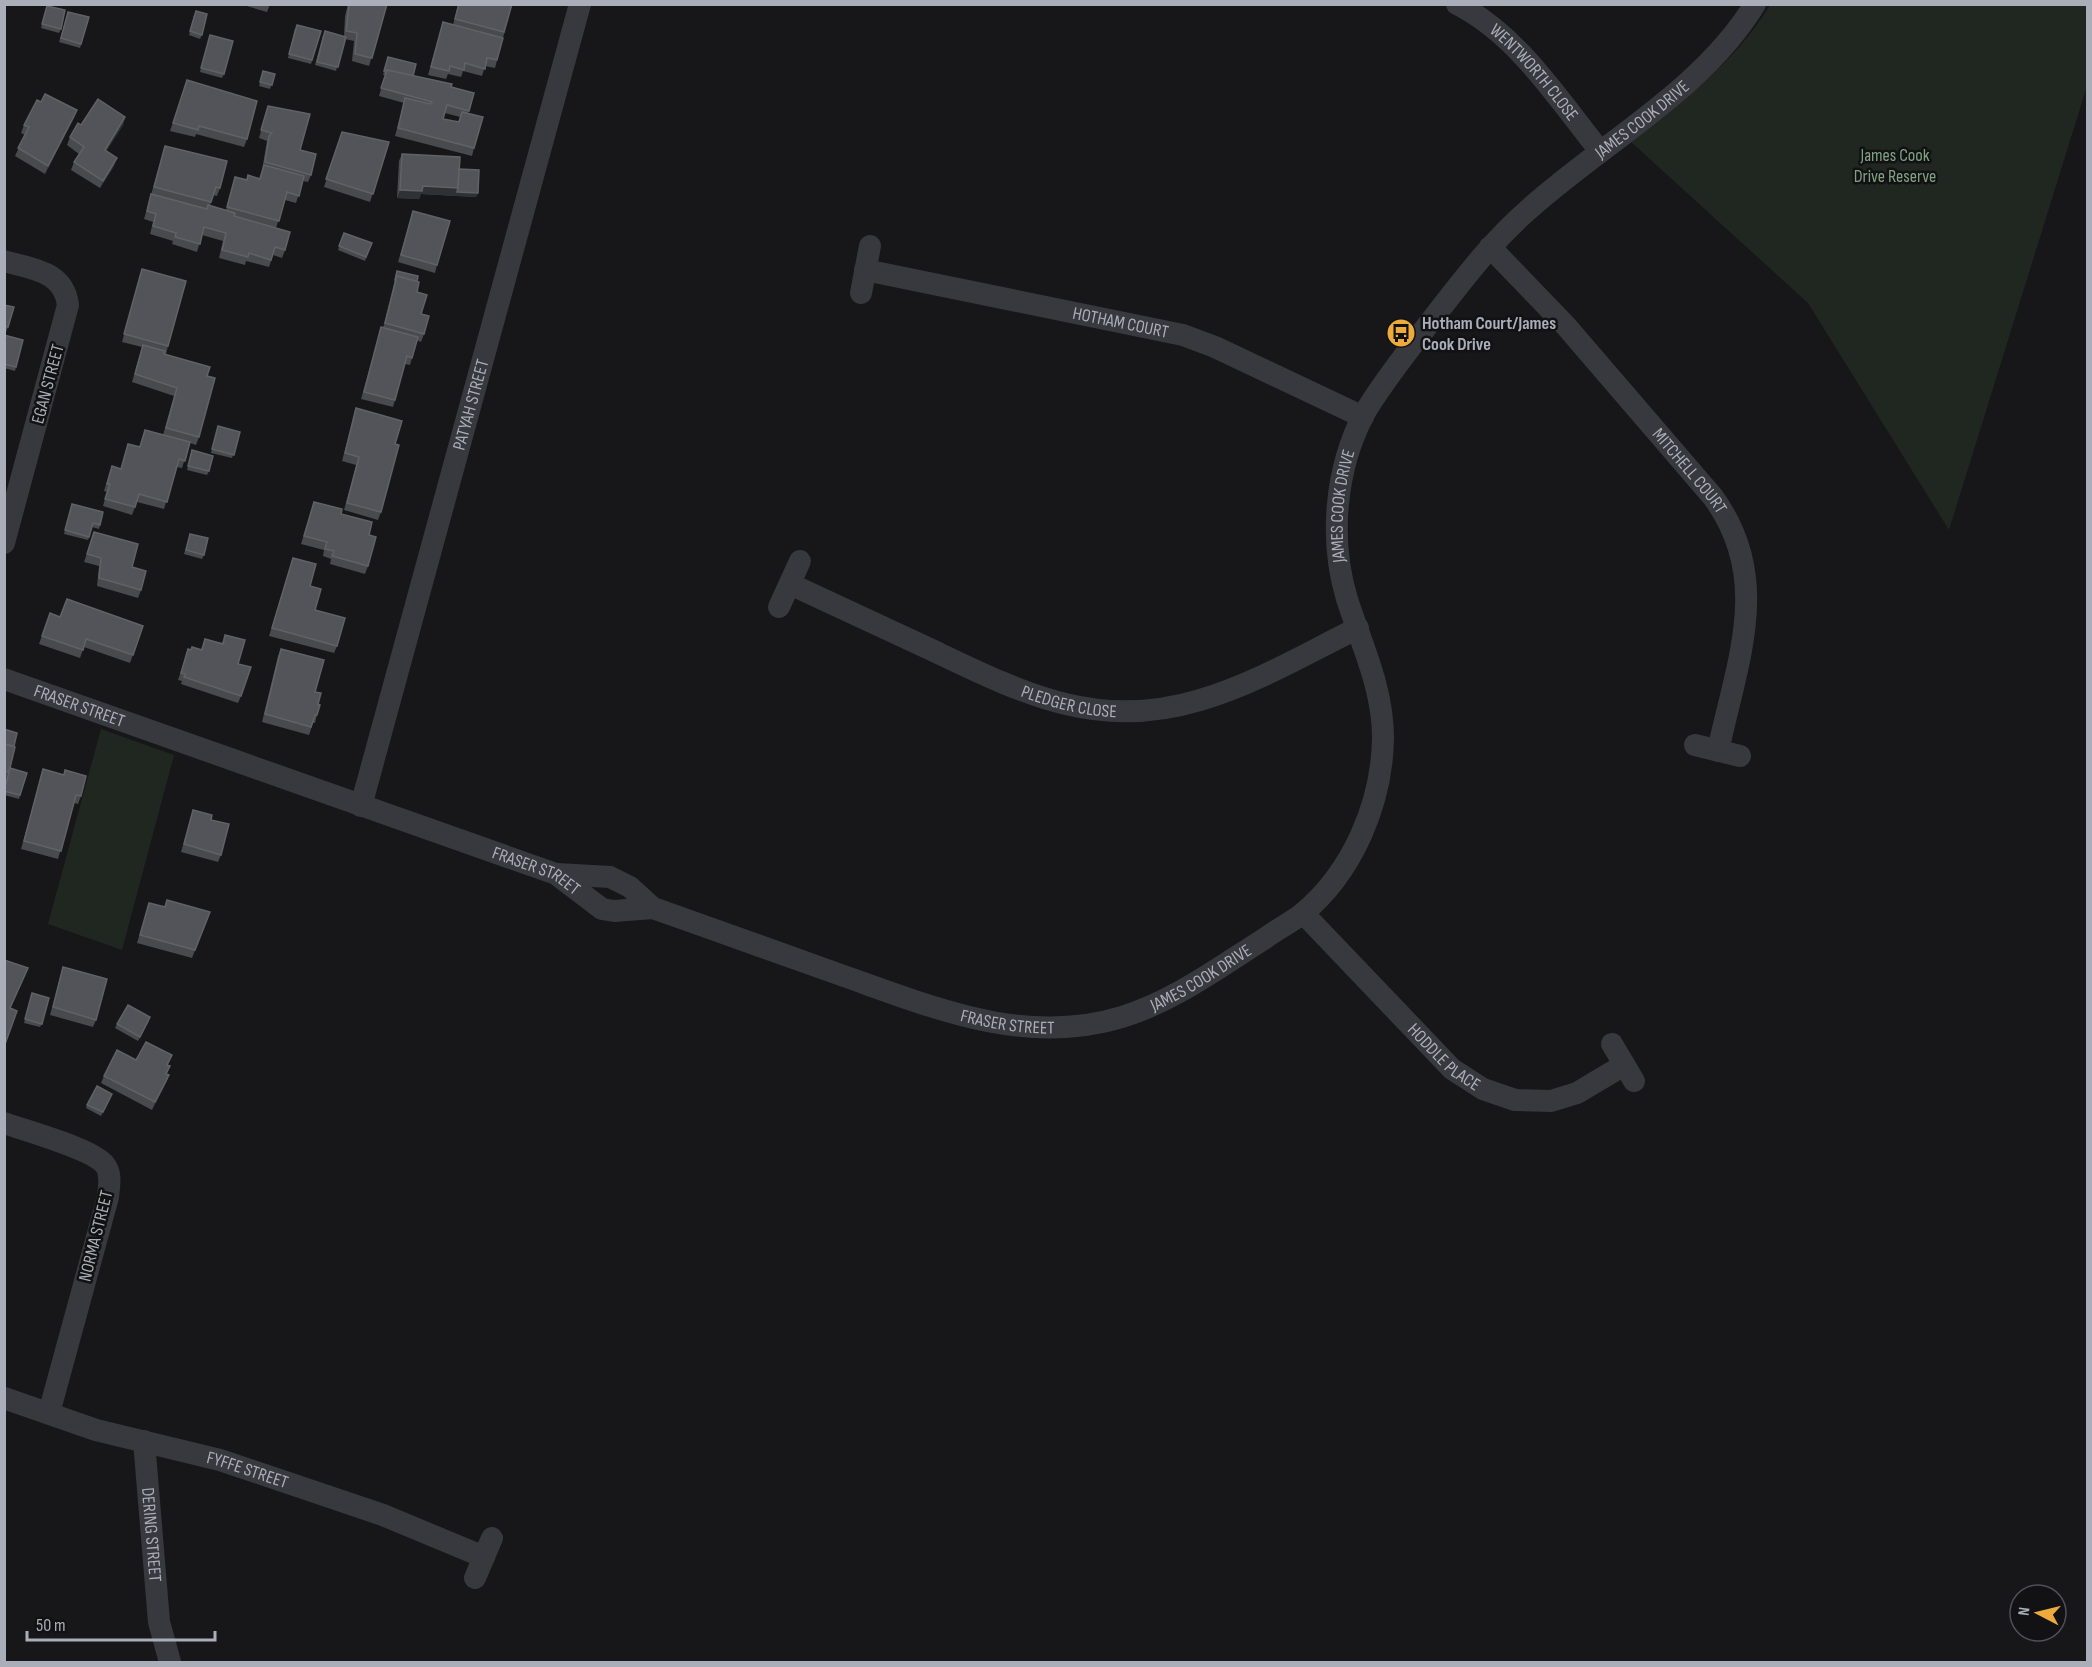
<svg xmlns="http://www.w3.org/2000/svg" width="2092" height="1667" font-family="'Sofia Sans Condensed',sans-serif">
<style>
.green{fill:#1f2720}
.lines{fill:none;stroke-linecap:round;stroke-linejoin:round}
.street{stroke:#38393e;stroke-width:22}
.wall{fill:#484a4e;fill-rule:evenodd}
.shaded-wall{fill:#303134}
.building{fill:#535459;stroke:#606268;stroke-width:1.5}
.labels{text-anchor:middle;dominant-baseline:central;stroke-width:5;stroke-linejoin:round;paint-order:stroke}
.street-label{font-size:18px;fill:#a9aeb8;stroke:#121214}
.park-label{font-size:18px;fill:#81a282;stroke:#121214}
.poi-label{font-size:18px;font-weight:bold;fill:#a9aeb8;stroke:#121214;text-anchor:start}
</style>
<rect width="100%" height="100%" fill="#171719"/>
<!-- green -->
<g class="green">
<path d="M1770 5H2087V86L1949 530 1808 303 1631 142C1683 100 1735 63 1770 5Z"/>
<path d="M101 729 174 755 122 950 48 924Z"/>
</g>
<g class="lines">
<!-- street -->
<g class="street">
<path id="s1" d="M1457 4C1518 35 1558 99 1600 151"/>
<path id="s2" d="M1490 247 1566 326 1713 497C1773 579 1737 661 1718 751"/>
<path d="M4 261C32 269 64 271 68 305L4 543"/>
<path id="s3" d="M865 270 1183 335 1215 347 1363 417"/>
<path d="M861 293 870 246"/>
<path id="s4" d="M790 584C838 606 886 629 934 651 1024 694 1098 731 1200 700 1255 684 1307 653 1358 628"/>
<path d="M779 607 800 561"/>
<path id="s5" d="M4 679 556 874 602 909 614 911 653 908C716 930 779 953 841 975 932 1007 1024 1047 1122 1017 1174 1001 1218 968 1264 939 1276 930 1290 923 1302 914 1353 872 1382 803 1383 738 1383 688 1362 646 1347 599 1329 540 1335 469 1364 414 1382 383 1405 355 1427 326 1459 285 1489 244 1528 210 1602 143 1702 91 1755 4"/>
<path d="M1695 745 1740 756"/>
<path id="s6" d="M361 806 580 4"/>
<path d="M557 874 610 877 630 887 653 908"/>
<path id="s7" d="M1303 913 1452 1069 1483 1089 1515 1100 1551 1101 1577 1093 1624 1065"/>
<path d="M1612 1044 1634 1081"/>
<path d="M4 1123C26 1131 93 1149 105 1165 112 1174 109 1186 108 1197L49 1413"/>
<path id="s8" d="M4 1398 96 1430 220 1460 383 1515 484 1557"/>
<path id="s9" d="M144 1441 159 1622 170 1662"/>
<path d="M475 1578 492 1538"/>
</g>
</g>
<!-- wall -->
<g class="wall">
<path d="M240 4H270L267 12Z"/>
<path d="M348 4H387L369 66 352 61 354 41 345 39 336 71 315 65 323 35 344 36 345 16Z"/>
<path d="M458 4H512L495 68 485 66 482 76 463 71 461 77 448 74 446 79 428 75 443 22 453 25Z"/>
<path d="M46 9 61 29 59 33 41 28Z"/>
<path d="M68 12 89 17 80 48 59 42Z"/>
<path d="M194 15 202 35 200 39 189 35Z"/>
<path d="M295 28 321 31 311 64 288 58Z"/>
<path d="M209 38 224 74 222 78 200 72Z"/>
<path d="M388 57 413 76 474 93 468 113 474 148 472 156 395 136 404 103 379 96 385 75H383ZM445 113 460 117 458 122 443 119Z"/>
<path d="M263 71 275 74 270 89 259 86Z"/>
<path d="M187 80 247 139 244 147 196 134 195 137 170 131Z"/>
<path d="M41 102 77 110 74 118 45 174 15 156 25 135 21 133 24 125Z"/>
<path d="M268 106 300 150 311 175 308 182 303 181 296 203 285 200 276 228 285 250 282 258 273 255 269 267 246 261 245 265 219 258 223 241 202 235 197 252 172 244 173 241 150 234 153 222 144 219 165 146 220 188 217 196 213 195 210 206 226 210 235 177 246 180 248 175 259 179 262 170 267 141 259 138Z"/>
<path d="M125 117 123 125 106 151 114 166 100 188 71 170 74 162 79 154 67 145 70 137 81 125Z"/>
<path d="M342 132 389 142 370 202 324 187Z"/>
<path d="M402 154 459 169 478 193 476 197 421 194 419 199 397 198 399 161Z"/>
<path d="M413 211 437 265 435 273 398 262Z"/>
<path d="M344 233 372 243 365 261 338 250Z"/>
<path d="M142 269 168 346 166 354 164 353V354L207 376 199 437 196 445 190 443 182 468 177 467 164 509 137 502 132 515 103 506 107 492 104 491 109 474 112 466 121 469 128 444 139 447 145 430 163 435 174 396 132 382 142 347 122 342Z"/>
<path d="M397 271 417 282V292L421 314 424 334 421 342 417 340 410 365 405 364 393 407 361 399 379 335 381 327 383 328Z"/>
<path d="M4 305 8 327 5 335H4Z"/>
<path d="M4 335 16 367 15 371 4 368Z"/>
<path d="M356 408 381 512 378 520 344 510 356 465 342 461Z"/>
<path d="M218 426 240 432 232 458 211 453Z"/>
<path d="M191 454 209 471 207 475 187 470Z"/>
<path d="M314 502 341 514 369 535 368 566 365 574 330 564 331 559 323 556 324 550 301 544Z"/>
<path d="M71 508 100 525 99 529 92 527 88 540 64 534Z"/>
<path d="M94 532 132 567 141 590 138 598 97 586 99 566 84 562Z"/>
<path d="M190 534 204 555 202 559 184 554Z"/>
<path d="M293 558 310 586 315 610 337 646 334 653 269 636Z"/>
<path d="M50 613 60 617 143 626 130 663 84 647 80 658 39 644Z"/>
<path d="M225 635 238 664 241 696 238 703 181 684 182 681 178 680 188 649 191 650 201 649 205 639 222 643Z"/>
<path d="M281 649 315 692 318 704 317 715 315 723H313L309 735 262 722 278 656Z"/>
<path d="M4 729 14 746 9 771 27 773 19 799 4 795V787L8 773 6 779H4Z"/>
<path d="M43 769 63 775 65 770 81 796 78 804 74 803 58 859 21 849Z"/>
<path d="M193 810 211 820 221 855 218 862 181 852Z"/>
<path d="M167 900 210 912 192 958 137 943 149 903 164 907Z"/>
<path d="M63 967 96 1020 93 1027 50 1015Z"/>
<path d="M31 997 42 1024 40 1027 24 1023Z"/>
<path d="M149 1021 138 1041 115 1028 117 1024Z"/>
<path d="M136 1060 168 1065 167 1074 169 1075 166 1083 152 1110 101 1083 104 1076Z"/>
<path d="M112 1094 101 1116 86 1108 87 1105Z"/>
</g>
<!-- shaded-wall -->
<g class="shaded-wall">
<path d="M77 110 74 118 45 174 48 166Z"/>
<path d="M125 117 123 125 102 158 105 150Z"/>
<path d="M117 158 114 166 100 188 103 181Z"/>
<path d="M423 186 458 188 478 193 476 197 421 194 419 199 397 198 400 190Z"/>
<path d="M169 1075 166 1083 152 1110 155 1102Z"/>
</g>
<!-- building -->
<g class="building">
<path d="M349 4H387L372 58 355 54 357 33 346 31Z"/>
<path d="M459 4H512L504 32 455 19Z"/>
<path d="M47 6 65 10 61 29 42 24Z"/>
<path d="M196 11 207 14 202 35 190 31Z"/>
<path d="M68 12 89 17 81 44 61 38Z"/>
<path d="M443 22 503 38 497 60 487 58 485 69 465 63 464 70 450 66 449 71 431 67Z"/>
<path d="M297 25 321 31 312 60 289 54Z"/>
<path d="M325 31 346 37 338 67 317 62Z"/>
<path d="M210 35 233 41 224 74 201 68Z"/>
<path d="M388 57 416 64 413 76 387 70 386 71H384Z"/>
<path d="M387 70 452 84 451 87 474 93 469 111 447 105 443 119 459 122 462 112 483 117 474 148 398 128 405 98 430 104 432 102 381 88Z"/>
<path d="M263 71 275 74 272 85 260 82Z"/>
<path d="M187 80 257 101 247 139 199 126 198 130 173 123Z"/>
<path d="M45 94 77 110 48 166 18 148 29 127 24 125 37 100 41 102Z"/>
<path d="M98 99 125 117 105 150 117 158 103 181 74 162 84 147 70 137 78 123 81 125Z"/>
<path d="M268 106 310 114 300 150 316 154 311 175 265 162 269 136 272 133 261 130Z"/>
<path d="M342 132 389 142 373 194 326 179Z"/>
<path d="M165 146 227 161 220 188 216 187 211 202 154 187Z"/>
<path d="M402 154 460 157 458 188 423 186 422 191 400 190Z"/>
<path d="M264 165 304 176 299 196 287 192 279 221 227 207 235 177 247 180 248 175 260 179Z"/>
<path d="M459 169 479 170 478 193 457 192 458 188Z"/>
<path d="M151 194 207 209 208 205 235 213 234 216 290 232 285 250 275 247 271 260 249 253 248 257 222 250 226 233 204 227 200 244 175 237 176 233 153 226 156 214 147 211Z"/>
<path d="M413 211 450 221 437 265 401 255Z"/>
<path d="M344 233 372 243 366 257 339 246Z"/>
<path d="M142 269 186 281 168 346 124 334Z"/>
<path d="M397 271 418 276 417 282 397 276 396 280H395Z"/>
<path d="M397 276 419 282 417 292 427 295 421 314 429 316 424 334 385 323Z"/>
<path d="M4 305 14 307 8 327 4 326Z"/>
<path d="M381 327 418 337 412 358 407 356 395 400 364 392Z"/>
<path d="M4 335 23 340 16 367 4 364Z"/>
<path d="M143 345 165 351 164 354 210 367 207 376 215 378 199 437 166 428 177 388 135 374Z"/>
<path d="M356 408 402 421 395 444 399 445 381 512 347 503 359 457 345 453Z"/>
<path d="M218 426 240 432 234 455 212 449Z"/>
<path d="M145 430 190 442 185 461 179 459 167 502 139 494 135 507 105 499 110 484H107L112 466 121 469 128 444 140 447Z"/>
<path d="M192 450 213 456 209 471 188 466Z"/>
<path d="M314 502 342 509 341 514 372 522 369 535 376 537 368 566 332 556 334 551 325 549 327 542 304 536Z"/>
<path d="M72 504 103 512 100 525 93 523 89 537 65 530Z"/>
<path d="M94 532 138 544 132 567 146 571 141 590 99 578 101 558 87 554Z"/>
<path d="M190 534 208 538 204 555 186 550Z"/>
<path d="M293 558 316 564 310 586 321 589 315 610 345 618 337 646 272 628Z"/>
<path d="M67 599 143 626 133 655 86 639 83 650 42 636 50 613 60 617Z"/>
<path d="M225 635 245 640 238 664 251 667 241 696 184 677 185 674 181 673 188 649 191 650 192 647 202 650 205 639 223 644Z"/>
<path d="M281 649 324 660 315 692 321 693 318 704 320 705 317 715H315L311 727 265 714Z"/>
<path d="M4 729 17 733 14 746 4 744Z"/>
<path d="M4 744 15 747 9 772 4 771Z"/>
<path d="M10 768 27 773 20 795 4 791Z"/>
<path d="M43 769 64 775 65 770 86 776 81 796 76 795 61 851 24 841Z"/>
<path d="M193 810 212 815 211 820 229 824 221 855 184 844Z"/>
<path d="M167 900 210 912 195 950 140 935 149 903 165 907Z"/>
<path d="M4 960 28 968 10 1008 17 1011 4 1047Z"/>
<path d="M63 967 107 979 96 1020 53 1007Z"/>
<path d="M32 993 49 998 42 1024 25 1019Z"/>
<path d="M128 1005 150 1017 140 1037 117 1024Z"/>
<path d="M146 1042 172 1055 167 1065 170 1066 166 1074 169 1075 155 1102 104 1076 117 1050 136 1060Z"/>
<path d="M97 1086 112 1094 103 1112 87 1105Z"/>
</g>
<!-- icons -->
<defs>
<g id="bus-disc" transform="scale(1.5)"><circle r="9.5" fill="#edab3b" stroke="#121214"/><path d="M-5-6H5V4H4V6H2V4H-2V6H-4V4H-5ZM-3.5-4V0h7V-4ZM-3.5 1.2v1.5H-2V1.2ZM2 1.2v1.5H3.5V1.2Z" fill="#111"/></g>
</defs>
<g fill-rule="evenodd">
<use href="#bus-disc" x="1401" y="333"/>
</g>
<g class="labels">
<!-- street labels -->
<g class="street-label">
<text stroke="none"><textPath href="#s1" startOffset="104">WENTWORTH CLOSE</textPath></text>
<text stroke="none"><textPath href="#s5" startOffset="2334">JAMES COOK DRIVE</textPath></text>
<text stroke="none"><textPath href="#s3" startOffset="261">HOTHAM COURT</textPath></text>
<text transform="translate(48 384) rotate(-75)">EGAN STREET</text>
<text stroke="none"><textPath href="#s6" startOffset="416">PATYAH STREET</textPath></text>
<text stroke="none"><textPath href="#s2" startOffset="300">MITCHELL COURT</textPath></text>
<text stroke="none"><textPath href="#s5" startOffset="1830">JAMES COOK DRIVE</textPath></text>
<text stroke="none"><textPath href="#s4" startOffset="304">PLEDGER CLOSE</textPath></text>
<text stroke="none"><textPath href="#s5" startOffset="80">FRASER STREET</textPath></text>
<text stroke="none"><textPath href="#s5" startOffset="566">FRASER STREET</textPath></text>
<text stroke="none"><textPath href="#s5" startOffset="1272">JAMES COOK DRIVE</textPath></text>
<text stroke="none"><textPath href="#s5" startOffset="1068">FRASER STREET</textPath></text>
<text stroke="none"><textPath href="#s7" startOffset="202">HODDLE PLACE</textPath></text>
<text transform="translate(96 1236) rotate(-76)">NORMA STREET</text>
<text stroke="none"><textPath href="#s8" startOffset="254">FYFFE STREET</textPath></text>
<text stroke="none"><textPath href="#s9" startOffset="94">DERING STREET</textPath></text>
</g>
<!-- park labels -->
<g class="park-label">
<text x="1895" y="155">James Cook<tspan x="1895" dy="21">Drive Reserve</tspan></text>
</g>
<!-- poi labels -->
<g class="poi-label">
<text x="1422" y="323">Hotham Court/James<tspan x="1422" dy="21">Cook Drive</tspan></text>
</g>
</g>
<!-- border -->
<rect width="2092" height="1667" fill="none" stroke="#a9aeb8" stroke-width="12"/>
<!-- north arrow -->
<g transform="translate(2038 1613) rotate(277)"><circle r="28" fill="#121214" stroke="#4e5056" stroke-width="1.5"/>
<path d="M0-4.5L10 22L0 15L-10 22Z" fill="#edab3b"/>
<text y="-9" font-size="16" font-weight="bold" text-anchor="middle" fill="#a9aeb8">N</text>
</g>
<!-- scale -->
<path d="M27 1631v9h188v-9" fill="none" stroke="#a9aeb8" stroke-width="3"/>
<text x="36" y="1631" font-size="18" fill="#a9aeb8" stroke="#121214" stroke-width="4.5" paint-order="stroke">50 m</text>
</svg>
